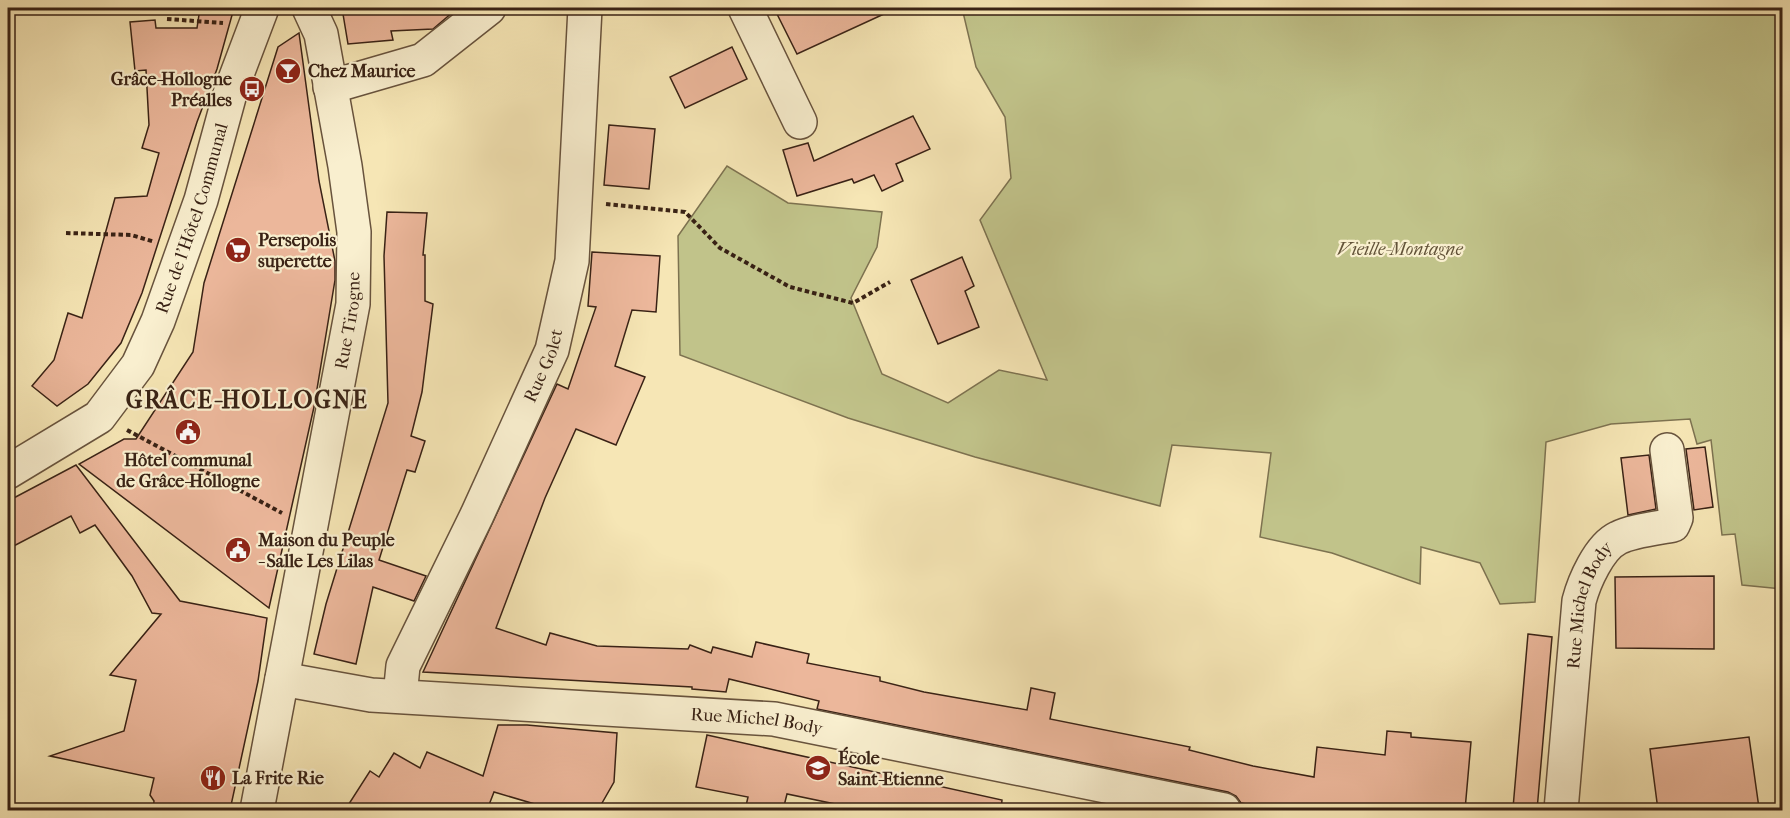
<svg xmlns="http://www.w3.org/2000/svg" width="1790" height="818" font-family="'IM FELL French Canon',serif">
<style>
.green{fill:#c1c38a;stroke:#7d7250;stroke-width:1.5}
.building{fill:#ecb79b;stroke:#392215;stroke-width:1.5}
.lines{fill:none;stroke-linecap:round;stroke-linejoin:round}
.minor-casing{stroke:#68533d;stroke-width:36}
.path{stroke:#392215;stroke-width:4;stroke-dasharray:4.5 3;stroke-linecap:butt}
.minor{stroke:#f9efcf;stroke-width:33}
.labels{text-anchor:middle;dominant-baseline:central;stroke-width:4.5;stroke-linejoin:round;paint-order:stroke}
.poi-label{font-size:18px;font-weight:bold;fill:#392215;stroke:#f9efcf;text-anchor:start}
.street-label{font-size:18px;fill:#392215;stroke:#f9efcf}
.park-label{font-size:18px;font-style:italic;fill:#625238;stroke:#f9efcf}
.district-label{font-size:24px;font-weight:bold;letter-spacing:1.5px;fill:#392215;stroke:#f9efcf}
</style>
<rect width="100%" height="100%" fill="#f6e6b5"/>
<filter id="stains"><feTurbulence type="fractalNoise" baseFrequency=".00333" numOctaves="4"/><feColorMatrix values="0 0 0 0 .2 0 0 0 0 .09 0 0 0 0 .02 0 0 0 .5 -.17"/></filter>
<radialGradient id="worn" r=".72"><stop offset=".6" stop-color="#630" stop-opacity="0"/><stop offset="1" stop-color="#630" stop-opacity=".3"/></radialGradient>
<!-- green -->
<path class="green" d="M962 8H1782V589L1742 585 1735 534 1722 535 1711 440 1697 444 1690 419 1611 424 1546 442 1535 602 1500 604 1480 563 1421 547 1420 584 1332 553 1260 537 1271 453 1172 445 1160 506 975 457 848 418 680 355 678 236 727 166 788 203 882 212 877 247 851 298 882 374 948 403 999 370 1047 380 980 220 1011 178 1005 117 976 67Z"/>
<!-- building -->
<g class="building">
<path d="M200 8H234L217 69 197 122 142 293 121 343 88 384 57 406 32 386 54 360 68 313 82 318 115 198 147 196 159 153 142 148 149 125 146 70 135 71 130 22 155 20 156 28H197Z"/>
<path d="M342 8H453V12L433 29 391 31 393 40 348 44Z"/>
<path d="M774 8H897L797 54Z"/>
<path d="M299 33 319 181 335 261V280L314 407 269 608 79 464 124 439H136L193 352 204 283 278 47Z"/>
<path d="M732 47 747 79 685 108 670 77Z"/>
<path d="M913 116 930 149 896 164 903 181 882 191 874 175 854 183 852 179 797 196 783 150 808 143 814 161Z"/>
<path d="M609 125 655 129 649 189 604 185Z"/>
<path d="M387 212 427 213 423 255H425V301L433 304 422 392 411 436 425 441 415 472 407 470 379 560 426 576 414 601 373 587 356 664 314 654 326 604 388 403 384 256Z"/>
<path d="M592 252 660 256 656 312 632 310 615 366 645 377 616 445 576 429 545 498 496 628 546 645 550 633 597 646 688 649 690 645 711 653 713 647 752 657 756 642 809 654 807 663 880 677V681L924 692 1027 710 1031 688 1055 693 1050 719 1190 747 1189 750 1253 766 1314 777 1317 747 1385 755 1387 731 1411 733V737L1471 742 1465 810H1279L1241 803 1236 796 1228 792 817 709 819 701 729 679 726 692 692 689V687L423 672 557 384 568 389 596 307 588 306Z"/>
<path d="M962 257 974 286 965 291 979 327 938 344 911 280Z"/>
<path d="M1705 447 1713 507 1694 510 1686 449Z"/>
<path d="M1649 455 1656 509 1628 515 1621 458Z"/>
<path d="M76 465 180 601 267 618 258 681 230 810H153L154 801 150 795 154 778 50 756 124 731 136 680 110 675 161 614 152 613 132 576 95 525 80 533 71 516 8 549V501Z"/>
<path d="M1714 576V649L1616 648 1615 577Z"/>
<path d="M1528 634 1552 637 1537 810 1513 808Z"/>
<path d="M498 725H527L617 733 614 782 598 810H555L494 792 487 810H345L370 771 379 777 394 753 420 768 427 752 483 776Z"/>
<path d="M707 735 1002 800 1001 810H864L787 794 783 810H745L748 797 696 787Z"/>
<path d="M1749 737 1759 808 1658 810 1650 749Z"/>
</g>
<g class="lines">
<!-- minor casing -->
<g class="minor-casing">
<g id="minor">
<path d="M745 8 800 122"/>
<path d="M330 87 423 60 489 8"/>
<path id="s1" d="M8 472 99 417 138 365 158 321 201 200 231 90 262 8"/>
<path id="s2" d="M282 679 371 695 774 719 1224 810"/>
<path id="s3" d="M400 696 403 666 477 515 552 350 572 261 585 8"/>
<path id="s4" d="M257 810 353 304 354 232 345 166 321 34 309 8"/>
<path id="s5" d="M1561 810 1579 601C1584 582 1599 547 1618 538 1631 531 1658 528 1673 525L1676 518 1667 450"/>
</g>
</g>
<!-- path -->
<g class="path">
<path d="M167 19 223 23"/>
<path d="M606 204 685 212 720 248 790 287 853 303 890 282"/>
<path d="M66 233 131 235 155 242"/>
<path d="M127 430 282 513"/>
</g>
<!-- minor -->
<use href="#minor" class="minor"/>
</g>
<!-- icons -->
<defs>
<g id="bar-disc" transform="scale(1.35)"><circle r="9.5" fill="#8f2418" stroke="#f9efcf"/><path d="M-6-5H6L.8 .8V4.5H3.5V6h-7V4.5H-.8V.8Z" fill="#fff"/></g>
<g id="bus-disc" transform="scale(1.35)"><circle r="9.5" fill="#8f2418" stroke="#f9efcf"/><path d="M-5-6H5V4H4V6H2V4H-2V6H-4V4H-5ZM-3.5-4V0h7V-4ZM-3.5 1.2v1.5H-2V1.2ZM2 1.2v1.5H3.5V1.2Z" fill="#fff"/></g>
<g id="supermarket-disc" transform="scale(1.35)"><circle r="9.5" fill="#8f2418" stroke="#f9efcf"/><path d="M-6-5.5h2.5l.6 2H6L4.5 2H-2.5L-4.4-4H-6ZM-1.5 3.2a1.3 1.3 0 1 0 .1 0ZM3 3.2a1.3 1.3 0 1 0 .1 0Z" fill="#fff"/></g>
<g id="civic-disc" transform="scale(1.35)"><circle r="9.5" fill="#8f2418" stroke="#f9efcf"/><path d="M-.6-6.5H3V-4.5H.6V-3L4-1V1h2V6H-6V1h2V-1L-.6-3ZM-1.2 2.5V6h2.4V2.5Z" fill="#fff"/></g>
<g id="school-disc" transform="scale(1.35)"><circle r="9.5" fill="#8f2418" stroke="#f9efcf"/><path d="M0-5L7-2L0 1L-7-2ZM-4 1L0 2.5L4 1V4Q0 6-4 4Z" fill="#fff"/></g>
<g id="restaurant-disc" transform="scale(1.35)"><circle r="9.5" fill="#8f2418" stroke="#f9efcf"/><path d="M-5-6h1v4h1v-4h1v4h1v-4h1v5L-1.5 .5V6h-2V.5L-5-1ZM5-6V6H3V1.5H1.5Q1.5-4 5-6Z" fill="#fff"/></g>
</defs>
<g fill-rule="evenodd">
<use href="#bar-disc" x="288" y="71"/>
<use href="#bus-disc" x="252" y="89"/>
<use href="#supermarket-disc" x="238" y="250"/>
<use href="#civic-disc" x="188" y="432"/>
<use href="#civic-disc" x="238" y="550"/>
<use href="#school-disc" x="818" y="768"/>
<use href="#restaurant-disc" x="213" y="778"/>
</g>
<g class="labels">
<!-- poi labels -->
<g class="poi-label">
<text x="308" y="71">Chez Maurice</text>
<text x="232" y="79" text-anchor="end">Grâce-Hollogne<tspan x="232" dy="21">Préalles</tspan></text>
<text x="258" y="240">Persepolis<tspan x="258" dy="21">superette</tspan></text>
<text x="188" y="460" text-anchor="middle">Hôtel communal<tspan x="188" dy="21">de Grâce-Hollogne</tspan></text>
<text x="258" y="540">Maison du Peuple<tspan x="258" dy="21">- Salle Les Lilas</tspan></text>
<text x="838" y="758">École<tspan x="838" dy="21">Saint-Etienne</tspan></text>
<text x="232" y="778">La Frite Rie</text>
</g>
<!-- street labels -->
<g class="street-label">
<text stroke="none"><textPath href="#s1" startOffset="328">Rue de l'Hôtel Communal</textPath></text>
<text stroke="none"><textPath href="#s4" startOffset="498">Rue Tirogne</textPath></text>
<text stroke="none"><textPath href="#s3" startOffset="362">Rue Golet</textPath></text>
<text stroke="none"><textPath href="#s5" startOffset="208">Rue Michel Body</textPath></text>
<text stroke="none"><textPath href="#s2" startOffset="477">Rue Michel Body</textPath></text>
</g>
<!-- park labels -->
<g class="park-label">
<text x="1400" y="249">Vieille-Montagne</text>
</g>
<!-- district labels -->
<g class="district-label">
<text x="247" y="400">GRÂCE-HOLLOGNE</text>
</g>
</g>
<!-- margin -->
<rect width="1790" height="818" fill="none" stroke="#f6e6b5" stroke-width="30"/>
<rect x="9" y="9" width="1772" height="800" fill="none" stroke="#392215" stroke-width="3"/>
<rect x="15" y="15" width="1760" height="788" fill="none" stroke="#392215" stroke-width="1.5"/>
<rect width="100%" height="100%" filter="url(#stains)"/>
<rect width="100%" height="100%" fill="url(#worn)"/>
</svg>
